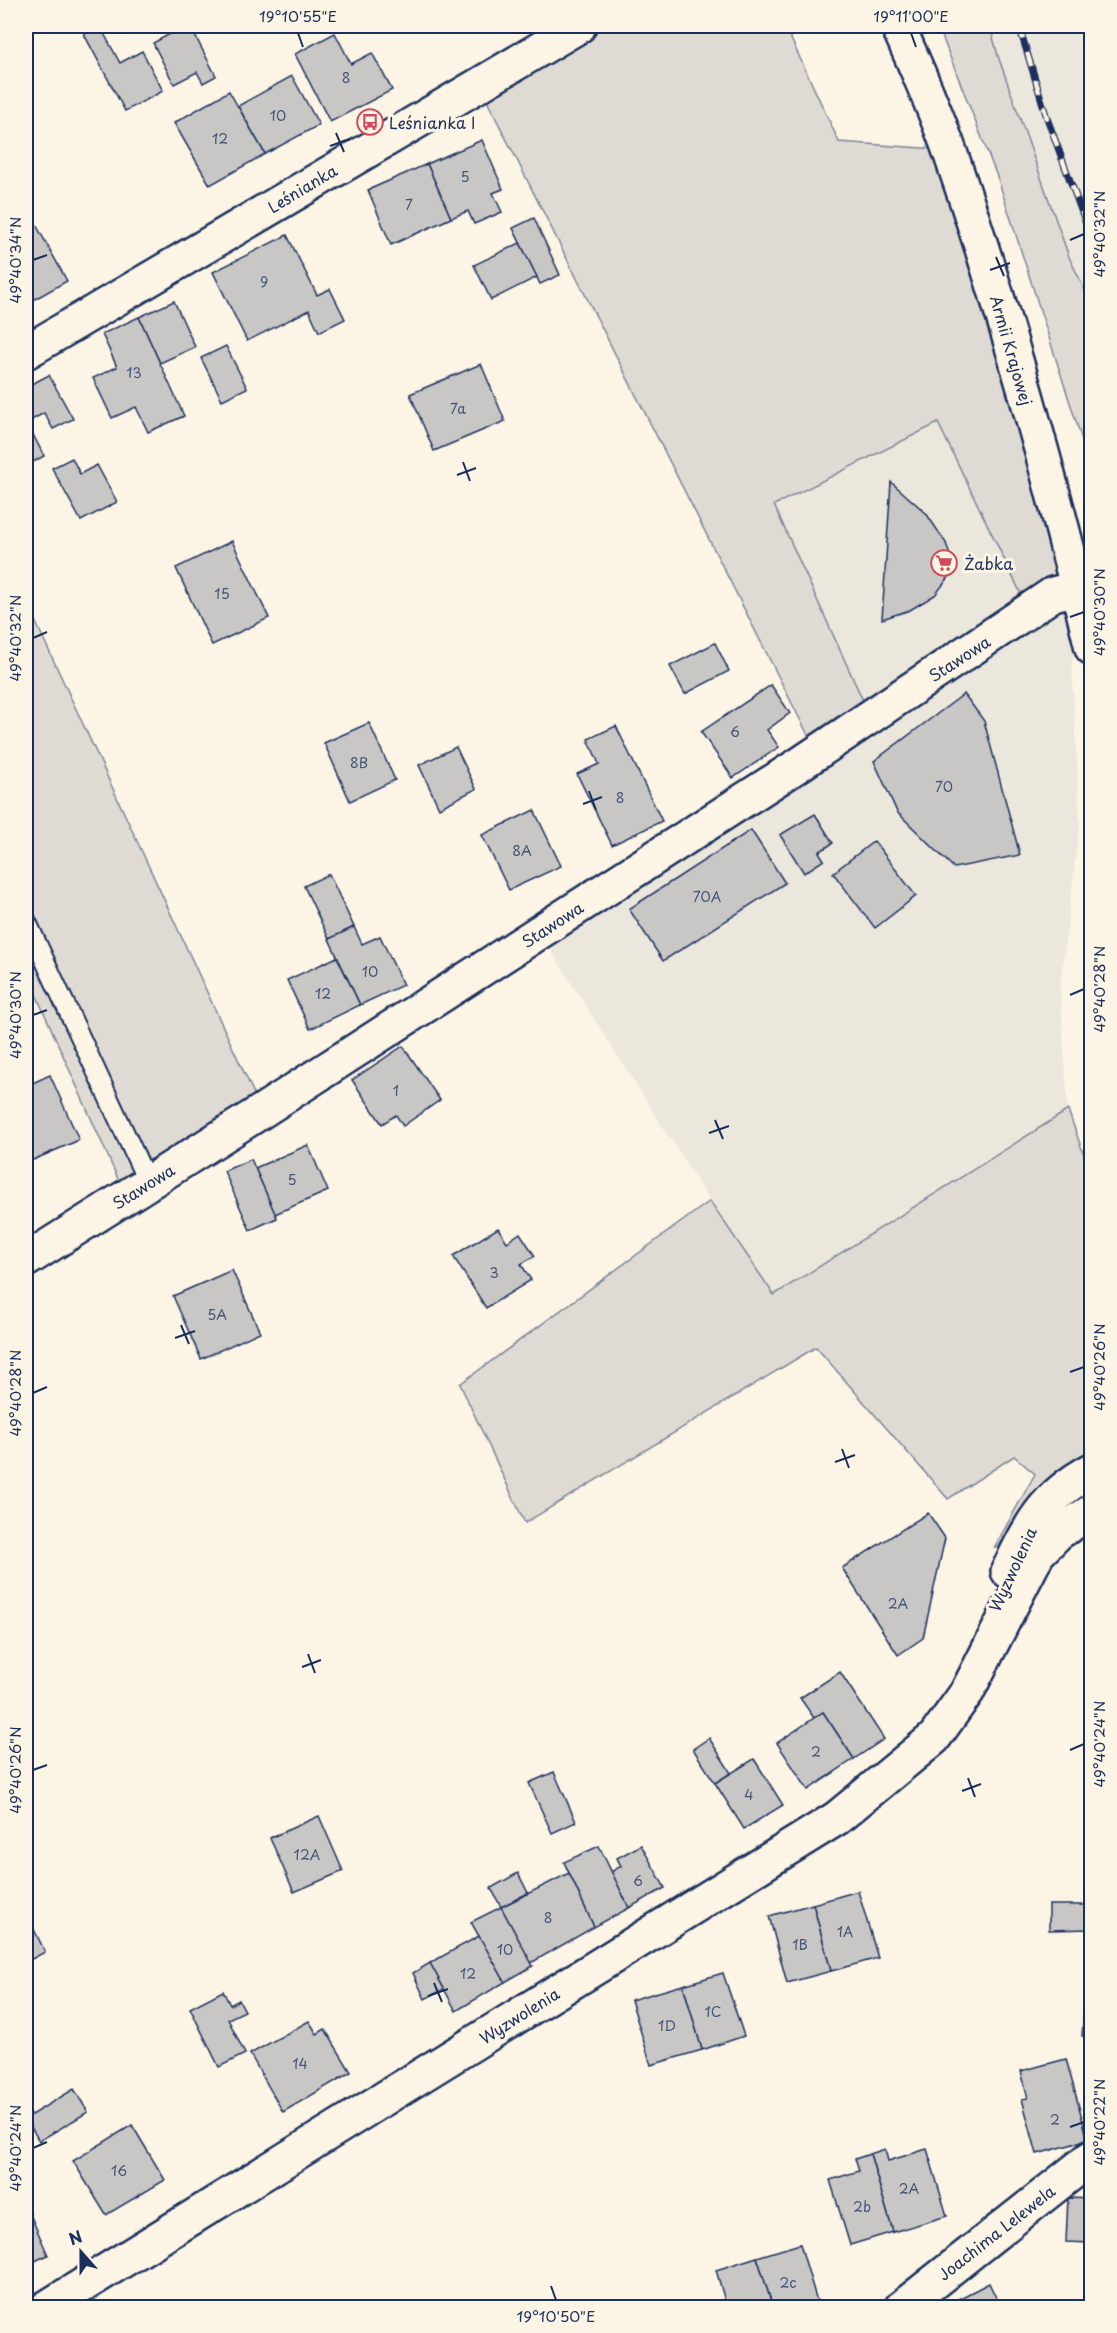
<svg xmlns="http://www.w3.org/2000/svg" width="1117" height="2333" font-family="'Playpen Sans',sans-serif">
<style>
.built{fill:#ece7dc}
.green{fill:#dfdbd4;stroke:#7d8599;stroke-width:1.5}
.building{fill:#c8c7c6;stroke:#1b2f5e;stroke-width:1.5}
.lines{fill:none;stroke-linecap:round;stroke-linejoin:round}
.service-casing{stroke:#1b2f5e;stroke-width:22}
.minor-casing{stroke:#1b2f5e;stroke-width:38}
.tertiary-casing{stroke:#1b2f5e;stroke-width:38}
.service{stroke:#fcf5e5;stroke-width:18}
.minor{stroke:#fcf5e5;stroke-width:33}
.tertiary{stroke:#fcf5e5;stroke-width:33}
.rail-casing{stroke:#1b2f5e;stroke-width:7}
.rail{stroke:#fcf5e5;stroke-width:4.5;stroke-dasharray:14;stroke-linecap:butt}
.ticks{fill:none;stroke:#1b2f5e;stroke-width:2}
.labels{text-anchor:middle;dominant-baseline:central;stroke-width:6;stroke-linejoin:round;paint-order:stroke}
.number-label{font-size:14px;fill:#465578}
.poi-label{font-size:16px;fill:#1b2f5e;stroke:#fcf5e5;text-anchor:start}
.street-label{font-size:16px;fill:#1b2f5e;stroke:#fcf5e5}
.neatline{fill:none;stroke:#1b2f5e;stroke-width:2}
.ticks-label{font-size:15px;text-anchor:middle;fill:#1b2f5e}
</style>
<rect width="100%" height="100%" fill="#fcf5e5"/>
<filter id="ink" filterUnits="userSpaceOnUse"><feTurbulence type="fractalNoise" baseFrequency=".0167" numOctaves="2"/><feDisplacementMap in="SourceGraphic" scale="12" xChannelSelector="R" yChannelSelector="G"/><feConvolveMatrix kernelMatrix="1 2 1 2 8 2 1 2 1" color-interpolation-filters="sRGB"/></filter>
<g filter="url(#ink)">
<!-- built -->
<g class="built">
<path d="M948 26H1091V384Z"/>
<path d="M938 423 1025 602 865 705 774 505Z"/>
<path d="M1077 588 1072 668 1080 822 1060 986 1068 1110 774 1295 710 1201 539 932Z"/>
</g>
<!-- green -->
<g class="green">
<path d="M579 26H785L839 142 950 150 1077 588 1025 602 938 423 774 505 865 705 810 739 478 83Z"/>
<path d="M938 26H990L998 56 1069 257 1091 303V468L998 179Z"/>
<path d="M26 601 262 1111 126 1197 26 972Z"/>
<path d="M1068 1110 1091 1175V1454L1016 1531 994 1548 1035 1474 1014 1456 948 1499 816 1347 525 1523 460 1384 710 1201 774 1295Z"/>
</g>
<!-- building -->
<g class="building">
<path d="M100 26 120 63 142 51 163 91 125 111 84 34Z"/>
<path d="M185 26H190L216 76 203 83 197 72 174 84 153 43Z"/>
<path d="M335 33 351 64 372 53 392 90 330 122 295 54Z"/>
<path d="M292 76 319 125 265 154 238 106Z"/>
<path d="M229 91 265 154 210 185 174 123Z"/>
<path d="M482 140 503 189 493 193 502 212 474 224 468 211 451 218 427 164Z"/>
<path d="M427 164 451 218 391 245 368 190Z"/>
<path d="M28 210 67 281 26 304V211Z"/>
<path d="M534 218 560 275 540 284 513 228Z"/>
<path d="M287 235 317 295 330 289 345 319 319 332 309 310 247 341 213 272Z"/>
<path d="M520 243 537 277 491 300 474 265Z"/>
<path d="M174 301 195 347 160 363 139 317Z"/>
<path d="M139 317 184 416 148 432 136 407 112 418 93 378 117 367 102 334Z"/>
<path d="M226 346 247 388 222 400 201 358Z"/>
<path d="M481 364 505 421 434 451 410 394Z"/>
<path d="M49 375 73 419 53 429 44 413 26 423V387Z"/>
<path d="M26 421 44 456 26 466Z"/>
<path d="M72 458 80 474 97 465 117 502 81 521 52 468Z"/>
<path d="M891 482 926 513 946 543 952 562 950 576 935 595 910 610 882 619Z"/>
<path d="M232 541 269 618 212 645 176 568Z"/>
<path d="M715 643 729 671 685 694 670 666Z"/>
<path d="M771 685 790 713 767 730 779 747 733 778 701 732Z"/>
<path d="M964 694 984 721 1020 855 954 868 897 812 874 761Z"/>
<path d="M369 723 395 780 350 801 324 743Z"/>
<path d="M616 726 662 821 612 845 577 774 599 764 588 739Z"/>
<path d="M456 747 476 789 439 808 419 765Z"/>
<path d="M534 810 561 866 509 890 482 835Z"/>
<path d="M815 814 833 843 819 852 824 860 804 873 780 835Z"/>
<path d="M751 830 785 883 663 961 629 909Z"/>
<path d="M874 841 916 896 875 928 833 873Z"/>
<path d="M329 874 354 927 329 939 304 886Z"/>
<path d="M354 927 362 944 380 936 403 985 360 1005 329 939Z"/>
<path d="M337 957 360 1005 310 1029 287 980Z"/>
<path d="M403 1046 440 1100 403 1126 396 1115 382 1124 352 1080Z"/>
<path d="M50 1075 79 1140 26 1163V1086Z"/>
<path d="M308 1145 328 1191 275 1214 255 1168Z"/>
<path d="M251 1159 277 1218 250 1230 224 1171Z"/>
<path d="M498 1228 507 1242 520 1233 535 1256 521 1264 531 1280 486 1308 453 1256Z"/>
<path d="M232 1270 260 1332 201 1359 173 1296Z"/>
<path d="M928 1513 945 1538 923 1638 898 1655 842 1568Z"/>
<path d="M840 1672 884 1739 854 1759 823 1712 814 1718 800 1698Z"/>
<path d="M823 1712 854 1759 808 1790 777 1743Z"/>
<path d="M709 1738 731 1773 715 1783 693 1749Z"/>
<path d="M754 1759 783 1805 744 1829 715 1783Z"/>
<path d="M554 1772 576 1822 552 1833 529 1783Z"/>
<path d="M319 1816 343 1871 294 1892 270 1838Z"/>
<path d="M641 1845 665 1888 629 1908 611 1872 621 1866 617 1858Z"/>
<path d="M599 1846 629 1908 594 1927 564 1862Z"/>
<path d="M518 1873 528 1893 501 1907 491 1888Z"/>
<path d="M569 1873 594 1927 531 1963 501 1907Z"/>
<path d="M858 1891 878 1958 831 1971 813 1904Z"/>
<path d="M813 1904 831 1971 787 1983 769 1916Z"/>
<path d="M1049 1905H1092V1929L1049 1930Z"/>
<path d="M501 1907 533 1966 505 1982 471 1922Z"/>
<path d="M26 1913 45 1952 26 1962Z"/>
<path d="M479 1936 505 1982 456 2011 430 1963Z"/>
<path d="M1089 1946 1092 1947V2036H1082Z"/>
<path d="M430 1963 444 1989 425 1999 413 1973Z"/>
<path d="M723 1973 744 2036 702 2050 683 1985Z"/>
<path d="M683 1985 702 2050 651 2065 631 2000Z"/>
<path d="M223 1991 230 2005 239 2000 245 2011 228 2019 245 2054 219 2067 190 2008Z"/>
<path d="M309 2021 317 2034 325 2029 351 2072 283 2112 250 2054Z"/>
<path d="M1066 2059 1088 2140 1037 2154 1022 2099 1028 2098 1021 2071Z"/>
<path d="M74 2089 88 2112 39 2141 26 2118Z"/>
<path d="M132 2125 165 2180 106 2215 73 2161Z"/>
<path d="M885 2149 888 2161 927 2149 947 2216 893 2232 870 2154Z"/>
<path d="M870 2154 893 2232 850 2245 830 2180 859 2171 855 2159Z"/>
<path d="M1068 2198 1092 2199V2243L1066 2242Z"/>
<path d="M26 2205 48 2255 26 2265Z"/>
<path d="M800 2244 819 2308H773L757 2257Z"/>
<path d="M757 2257 773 2308H727L716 2270Z"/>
<path d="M989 2283 1001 2308H941Z"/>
</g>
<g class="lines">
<!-- service casing -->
<g class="service-casing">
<path id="service" d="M26 920 148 1183"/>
</g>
<!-- minor casing -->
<g class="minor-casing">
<g id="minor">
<path d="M26 1260 262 1111 800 764 1053 594 1077 588"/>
<path d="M1008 1571C1030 1525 1044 1496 1092 1470"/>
<path d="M46 2308 837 1818 934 1738 967 1692 1038 1553 1058 1533 1092 1511"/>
<path d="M901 2308 1092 2157"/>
</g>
</g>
<!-- tertiary casing -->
<g class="tertiary-casing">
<g id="tertiary">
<path d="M898 26C916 67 935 109 950 152 1006 314 1052 481 1092 648"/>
<path d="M26 352 579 26"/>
</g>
</g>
<!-- service -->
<use href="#service" class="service"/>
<!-- minor -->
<use href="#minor" class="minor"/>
<!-- tertiary -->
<use href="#tertiary" class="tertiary"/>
<!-- rail casing -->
<g class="rail-casing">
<path id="rail" d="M1019 26 1047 118 1092 240"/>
</g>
<!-- rail -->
<use href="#rail" class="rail"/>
</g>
</g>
<!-- ticks -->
<path class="ticks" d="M298 33 303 47M911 33 916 47M336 133 344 152M330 146 350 139M1070 240 1084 234M996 257 1004 276M33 260 47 255M990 270 1010 263M463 462 470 481M457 475 476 468M1070 617 1084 612M33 638 47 632M589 791 596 810M583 804 602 797M1070 995 1084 989M33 1015 47 1010M715 1120 723 1139M709 1133 729 1126M181 1325 189 1344M175 1338 195 1331M1070 1372 1084 1367M33 1393 47 1387M842 1449 849 1468M835 1462 855 1455M308 1654 315 1673M302 1667 321 1660M1070 1750 1084 1744M33 1770 47 1765M968 1778 975 1797M962 1791 981 1784M434 1983 442 2002M428 1996 448 1989M1070 2127 1084 2122M33 2148 47 2142M551 2286 556 2300"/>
<!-- icons -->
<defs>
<g id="bus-ring" transform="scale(1.35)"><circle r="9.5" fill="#fcf5e5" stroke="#d1495b" stroke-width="1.5"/><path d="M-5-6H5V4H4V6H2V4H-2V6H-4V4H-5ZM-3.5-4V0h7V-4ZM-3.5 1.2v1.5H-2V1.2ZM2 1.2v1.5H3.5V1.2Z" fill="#d1495b"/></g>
<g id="supermarket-ring" transform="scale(1.35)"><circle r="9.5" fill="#fcf5e5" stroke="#d1495b" stroke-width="1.5"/><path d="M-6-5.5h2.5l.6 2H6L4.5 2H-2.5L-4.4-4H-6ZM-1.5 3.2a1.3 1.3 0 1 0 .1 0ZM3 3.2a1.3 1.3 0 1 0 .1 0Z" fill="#d1495b"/></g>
</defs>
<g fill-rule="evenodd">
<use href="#bus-ring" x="370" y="122"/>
<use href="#supermarket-ring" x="944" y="563"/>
</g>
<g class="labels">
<!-- number labels -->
<g class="number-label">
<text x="346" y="77">8</text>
<text x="278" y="115">10</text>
<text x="220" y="138">12</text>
<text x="465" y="176">5</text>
<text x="409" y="204">7</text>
<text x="264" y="281">9</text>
<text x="134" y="372">13</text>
<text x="458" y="408">7a</text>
<text x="222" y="593">15</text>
<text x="735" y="731">6</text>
<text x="359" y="762">8B</text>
<text x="944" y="786">70</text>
<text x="620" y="797">8</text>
<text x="522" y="850">8A</text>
<text x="707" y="896">70A</text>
<text x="370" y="971">10</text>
<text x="323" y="993">12</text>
<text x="396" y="1090">1</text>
<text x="292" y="1179">5</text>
<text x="494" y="1272">3</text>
<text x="217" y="1314">5A</text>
<text x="898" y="1603">2A</text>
<text x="816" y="1751">2</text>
<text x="749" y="1794">4</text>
<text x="307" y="1854">12A</text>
<text x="638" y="1880">6</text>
<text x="548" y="1917">8</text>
<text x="845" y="1931">1A</text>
<text x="800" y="1944">1B</text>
<text x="505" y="1949">10</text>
<text x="468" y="1973">12</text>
<text x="713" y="2011">1C</text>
<text x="667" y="2025">1D</text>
<text x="300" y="2063">14</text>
<text x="1055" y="2119">2</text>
<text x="119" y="2170">16</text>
<text x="909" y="2188">2A</text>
<text x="862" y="2206">2b</text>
<text x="788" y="2282">2c</text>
</g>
<!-- poi labels -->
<g class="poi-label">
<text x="389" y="122">Leśnianka I</text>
<text x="964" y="563">Żabka</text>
</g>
<!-- street labels -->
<g class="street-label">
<text transform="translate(302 188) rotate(-31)">Leśnianka</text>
<text transform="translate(1012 350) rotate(74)">Armii Krajowej</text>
<text transform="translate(959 658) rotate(-33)">Stawowa</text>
<text transform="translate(552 924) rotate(-33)">Stawowa</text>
<text transform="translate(143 1186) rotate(-32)">Stawowa</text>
<text transform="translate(1012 1569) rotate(-65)">Wyzwolenia</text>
<text transform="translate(519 2015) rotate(-32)">Wyzwolenia</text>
<text transform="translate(996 2232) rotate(-38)">Joachima Lelewela</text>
</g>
</g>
<!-- margin -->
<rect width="1117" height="2333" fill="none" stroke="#fcf5e5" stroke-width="66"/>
<!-- north arrow -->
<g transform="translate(81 2252) rotate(339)" stroke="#fcf5e5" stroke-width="4.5" paint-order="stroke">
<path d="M0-4.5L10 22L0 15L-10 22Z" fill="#1b2f5e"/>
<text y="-9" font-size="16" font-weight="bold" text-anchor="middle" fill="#1b2f5e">N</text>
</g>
<rect x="33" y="33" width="1051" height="2267" class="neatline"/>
<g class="ticks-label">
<text x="298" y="22">19°10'55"E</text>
<text x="911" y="22">19°11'00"E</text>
<text transform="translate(1100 234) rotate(-90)" y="5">49°40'32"N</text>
<text transform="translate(16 260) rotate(-90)" y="5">49°40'34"N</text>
<text transform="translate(1100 612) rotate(-90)" y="5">49°40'30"N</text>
<text transform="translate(16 638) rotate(-90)" y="5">49°40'32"N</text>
<text transform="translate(1100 989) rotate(-90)" y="5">49°40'28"N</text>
<text transform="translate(16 1015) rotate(-90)" y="5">49°40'30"N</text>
<text transform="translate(1100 1367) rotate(-90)" y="5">49°40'26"N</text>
<text transform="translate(16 1393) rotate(-90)" y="5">49°40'28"N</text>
<text transform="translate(1100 1744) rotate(-90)" y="5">49°40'24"N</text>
<text transform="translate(16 1770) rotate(-90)" y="5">49°40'26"N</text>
<text transform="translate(1100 2122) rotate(-90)" y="5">49°40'22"N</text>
<text transform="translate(16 2148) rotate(-90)" y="5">49°40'24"N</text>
<text x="556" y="2322">19°10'50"E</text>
</g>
</svg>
